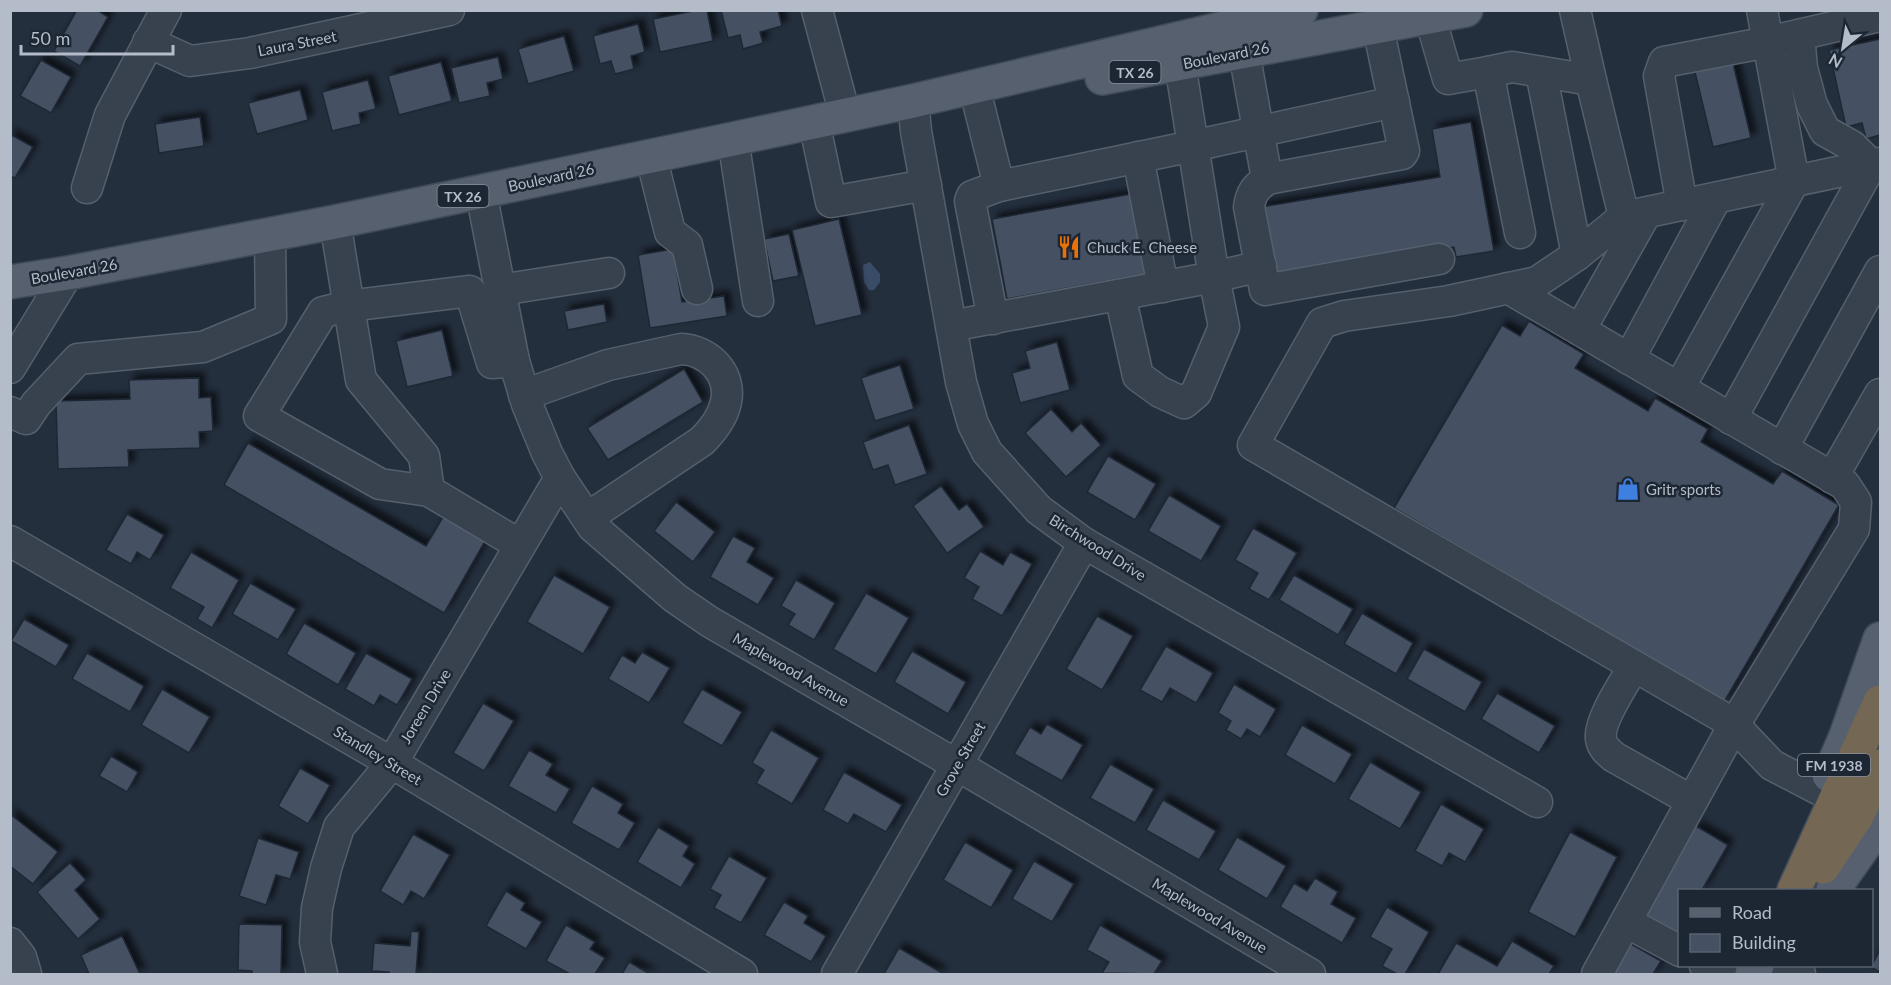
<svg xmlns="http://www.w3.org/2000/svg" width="1891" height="985" font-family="Lato,sans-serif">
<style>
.water{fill:#394c67}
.building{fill:#455162;stroke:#1f2835;stroke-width:1.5;filter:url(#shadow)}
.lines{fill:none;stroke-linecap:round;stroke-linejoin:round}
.minor-casing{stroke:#565f6c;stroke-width:33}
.major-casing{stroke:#414a57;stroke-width:36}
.highway-casing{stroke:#434c59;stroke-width:36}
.minor{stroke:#38414e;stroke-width:30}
.major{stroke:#56606e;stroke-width:33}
.highway{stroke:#746855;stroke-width:33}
.labels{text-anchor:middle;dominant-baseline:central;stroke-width:5;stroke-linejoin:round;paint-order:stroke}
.shield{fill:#1d2633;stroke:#878f9c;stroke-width:1.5}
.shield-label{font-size:14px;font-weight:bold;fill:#b4bcc9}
.street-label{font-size:15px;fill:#b4bcc9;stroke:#1d2633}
.poi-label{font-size:15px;fill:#b4bcc9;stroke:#1d2633;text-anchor:start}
</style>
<defs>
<filter id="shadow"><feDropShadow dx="5.5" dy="-5.5" stdDeviation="3" flood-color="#0009"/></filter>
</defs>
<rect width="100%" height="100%" fill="#242f3e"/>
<!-- water -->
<path class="water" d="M870 262 880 274V282L874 290H869L864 282 863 265Z"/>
<!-- building -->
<g class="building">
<path d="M77 10H97L108 17 80 66 54 51Z"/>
<path d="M698 10H707L713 41 660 52 653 19Z"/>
<path d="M721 10H778L782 26 760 32 763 43 743 49 740 35 728 38Z"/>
<path d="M638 24 645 52 631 56 634 69 615 74 611 61 600 64 593 36Z"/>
<path d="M564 36 574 71 528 84 518 49Z"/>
<path d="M1880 39V135L1866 139 1862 123 1846 127 1829 50Z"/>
<path d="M498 57 503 79 487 83 490 96 459 103 451 68Z"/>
<path d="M1732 59 1751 138 1713 147 1694 68Z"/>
<path d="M41 60 71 77 51 113 20 96Z"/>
<path d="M441 62 452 101 399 115 388 76Z"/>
<path d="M368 80 376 109 359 113 361 124 332 131 322 92Z"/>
<path d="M300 90 308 120 257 134 248 103Z"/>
<path d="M200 117 204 146 159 153 155 124Z"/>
<path d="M1471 122 1494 251 1456 257 1454 247 1274 278 1261 207 1440 177 1432 129Z"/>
<path d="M10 134 33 147 15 178 10 176Z"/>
<path d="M1131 194 1145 274 1007 299 992 219Z"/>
<path d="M839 219 862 315 815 326 792 230Z"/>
<path d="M789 234 799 276 773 281 764 239Z"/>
<path d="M673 249 682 302 724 296 727 316 650 328 638 255Z"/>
<path d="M604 304 607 322 568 330 564 311Z"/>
<path d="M1529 321 1584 354 1575 368 1648 411 1655 398 1708 429 1701 442 1773 484 1782 471 1839 505 1724 702 1394 508 1502 325 1520 336Z"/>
<path d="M442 330 453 376 407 387 396 341Z"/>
<path d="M1057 342 1070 390 1020 403 1012 373 1030 368 1025 351Z"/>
<path d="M900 365 914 409 875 421 861 378Z"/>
<path d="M684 369 703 402 608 460 587 428Z"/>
<path d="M199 378V398L211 397 213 431 199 432 200 448 128 450 129 467 58 469 56 401 130 399 129 380Z"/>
<path d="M1051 409 1072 432 1081 423 1101 445 1066 477 1025 433Z"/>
<path d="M909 425 927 474 895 485 888 465 873 470 863 442Z"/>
<path d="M248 443 426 546 443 517 485 541 444 613 224 485Z"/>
<path d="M1108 456 1156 484 1135 520 1087 492Z"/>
<path d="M941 486 959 510 967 504 984 527 947 553 913 506Z"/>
<path d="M1169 495 1221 526 1201 561 1148 531Z"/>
<path d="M676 502 715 532 693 562 654 531Z"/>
<path d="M127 514 164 535 150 560 137 552 131 564 106 550Z"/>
<path d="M1253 528 1297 553 1269 600 1249 589 1258 573 1235 560Z"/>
<path d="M733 536 755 548 747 562 774 578 758 605 710 577Z"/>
<path d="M980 551 1003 565 1010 552 1032 564 1002 616 972 599 979 587 964 578Z"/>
<path d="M191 552 239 580 212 628 197 619 204 607 170 588Z"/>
<path d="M554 575 610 607 583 654 527 622Z"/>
<path d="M1294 575 1353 609 1338 635 1279 600Z"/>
<path d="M796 580 835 603 814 640 788 625 795 614 781 606Z"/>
<path d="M250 583 296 609 278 640 232 614Z"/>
<path d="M866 593 909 618 876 674 833 649Z"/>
<path d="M1362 613 1413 643 1396 674 1344 644Z"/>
<path d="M1097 616 1133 636 1102 690 1066 669Z"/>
<path d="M24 619 69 645 56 667 11 641Z"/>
<path d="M304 623 356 653 338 685 286 654Z"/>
<path d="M1166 646 1213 673 1196 703 1170 688 1162 702 1140 690Z"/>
<path d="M1424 649 1482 682 1465 712 1407 679Z"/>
<path d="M912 651 966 682 948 714 894 682Z"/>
<path d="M642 652 670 668 649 703 608 679 622 655 635 663Z"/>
<path d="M87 653 144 686 130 712 72 679Z"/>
<path d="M366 653 412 679 397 705 380 695 374 706 345 689Z"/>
<path d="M1234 684 1276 709 1260 737 1247 729 1241 739 1226 730 1231 721 1218 713Z"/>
<path d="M162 689 210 717 189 753 141 725Z"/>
<path d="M702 689 742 712 722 746 682 723Z"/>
<path d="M1497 693 1555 726 1539 753 1481 719Z"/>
<path d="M483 703 514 721 484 771 453 753Z"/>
<path d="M1047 724 1083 745 1062 781 1014 754 1030 727 1041 734Z"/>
<path d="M1302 725 1352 754 1335 784 1285 755Z"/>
<path d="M771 730 819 758 792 804 756 783 764 770 752 763Z"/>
<path d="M529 750 553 764 546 775 570 789 556 813 508 786Z"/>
<path d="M111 756 138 772 127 792 99 776Z"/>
<path d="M1370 762 1421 792 1400 829 1348 799Z"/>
<path d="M1110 764 1154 789 1135 823 1090 798Z"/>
<path d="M300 768 330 785 308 824 278 806Z"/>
<path d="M844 772 902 805 886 832 854 814 848 824 823 810Z"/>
<path d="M592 786 623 804 618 813 635 823 619 850 571 823Z"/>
<path d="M1163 800 1216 831 1199 860 1146 830Z"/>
<path d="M1441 804 1484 829 1465 862 1449 853 1442 866 1415 851Z"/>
<path d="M10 814 58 852 33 884 10 866Z"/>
<path d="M1696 826 1728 845 1702 890H1680V929L1677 934 1645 915Z"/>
<path d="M658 827 689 846 683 856 695 864 681 888 637 862Z"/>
<path d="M1570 832 1617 857 1575 937 1528 912Z"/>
<path d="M413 834 450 855 424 899 411 891 403 905 380 891Z"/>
<path d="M1237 837 1286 866 1267 899 1218 870Z"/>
<path d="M258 838 299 852 290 879 276 875 266 905 239 896Z"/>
<path d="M965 842 1013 870 991 908 943 880Z"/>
<path d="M729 856 767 878 741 923 714 908 721 895 710 889Z"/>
<path d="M1034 861 1074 884 1052 922 1012 899Z"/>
<path d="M70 863 86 880 75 890 100 919 78 939 37 892Z"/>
<path d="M1315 878 1338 892 1331 904 1356 918 1342 943 1280 907 1294 883 1307 891Z"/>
<path d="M506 891 525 903 521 910 542 922 526 949 486 926Z"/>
<path d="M784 902 808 916 804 923 826 936 811 962 764 935Z"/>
<path d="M1387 907 1429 932 1405 974H1397L1382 966 1392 949 1370 937Z"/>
<path d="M239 924 282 925 281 974H252V971L238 970Z"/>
<path d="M566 925 595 942 590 949 605 958 595 974H570L546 961Z"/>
<path d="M1100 925 1162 961 1154 974 1102 973 1109 962 1087 950Z"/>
<path d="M411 931 419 932 416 974H389V972L372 971 374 943 410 946Z"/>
<path d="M122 936 140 974H89L81 955Z"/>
<path d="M1512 941 1554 966 1549 974H1438L1456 943 1497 966Z"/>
<path d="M1631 944 1661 961 1653 974H1614Z"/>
<path d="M899 948 942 973 941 974H884Z"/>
<path d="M1880 950V972L1871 967Z"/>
<path d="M629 962 650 974H622Z"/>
</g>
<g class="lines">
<!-- minor casing -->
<g class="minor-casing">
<g id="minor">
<path d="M817 10 845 115"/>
<path d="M1430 17 1448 79 1488 72 1520 233"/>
<path d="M148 42 190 61 250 53 449 10"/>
<path d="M1244 52 1267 179C1255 188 1251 193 1249 207L1265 290 1439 259"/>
<path d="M1488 72 1512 67 1591 80 1575 10"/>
<path d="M1541 72 1577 255"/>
<path d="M1591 80 1624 217 1577 255 1537 282 1449 301 1344 316 1322 323 1253 445 1731 722 1772 765 1822 791"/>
<path d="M976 94 999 186"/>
<path d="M913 101 916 131 961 382 973 424 987 452 1039 510 1084 543 1537 802"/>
<path d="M814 122 831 202 926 185"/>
<path d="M733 139 758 301"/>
<path d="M651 156 670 232 687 245 697 289"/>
<path d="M1138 157 1163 287"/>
<path d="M1267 179 1402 154 1404 151 1378 27"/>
<path d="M87 188 110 115 166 10"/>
<path d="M481 192 514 361 527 404 547 453 560 478 593 527 675 598 710 622 957 765 1310 974"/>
<path d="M1682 205 1659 76 1664 62 1768 42 1880 16"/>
<path d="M1624 217 1880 163"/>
<path d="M335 222 361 380 424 456 429 491"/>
<path d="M1508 288 1845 485 1856 502 1854 529 1734 725 1597 974"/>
<path d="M500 290 609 273"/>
<path d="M1120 295 1138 376 1160 392 1184 403 1196 393 1224 327 1214 277 1261 266"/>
<path d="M993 319 970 201 972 196 999 186 1193 146 1394 102"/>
<path d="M951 326 1214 277 1180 64"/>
<path d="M1580 330 1646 213"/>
<path d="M1629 359 1716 198"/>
<path d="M514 361 492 363 470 291 348 306 323 312 259 416 380 484 429 491 520 545"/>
<path d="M10 368 68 273"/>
<path d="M1679 388 1794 181 1762 10"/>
<path d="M524 395 608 365 681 349C708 350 732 373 726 402 723 417 713 430 702 441L587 518"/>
<path d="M10 412 26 419 36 404 78 359 203 347 271 319 270 235"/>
<path d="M1731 419 1871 165 1852 146 1825 131 1812 105 1802 68 1799 35"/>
<path d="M1782 449 1880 271"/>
<path d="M1832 478 1880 394"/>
<path d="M10 541 392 763 742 974"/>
<path d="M1634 666C1625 682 1598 721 1601 739 1602 747 1608 752 1614 757L1692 801"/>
<path d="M1626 922 1680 951"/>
<path d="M10 943 21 957 26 974"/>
<path d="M1705 966 1722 974"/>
<path d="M1784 966 1800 974"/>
<path d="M322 974 315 942 317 908 326 868 339 827 392 763 560 478"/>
<path d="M837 974 1084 543"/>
</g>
</g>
<!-- major casing -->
<g class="major-casing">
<g id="major">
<path d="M1102 78 1466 10"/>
<path d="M10 282 68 273 335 222 733 139 913 101 1301 10"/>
<path d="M1829 775 1846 736 1880 639"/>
<path d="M1833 890 1871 836 1880 818"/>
<path d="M1752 974 1757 966"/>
</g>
</g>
<!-- highway casing -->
<g class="highway-casing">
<g id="highway">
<path d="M1823 867 1857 816 1880 766"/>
<path d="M1794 890 1880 702"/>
</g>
</g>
<!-- minor -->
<use href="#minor" class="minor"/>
<!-- major -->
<use href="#major" class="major"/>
<!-- highway -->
<use href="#highway" class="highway"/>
</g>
<!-- icons -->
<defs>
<g id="restaurant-bare" transform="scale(1.8)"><path d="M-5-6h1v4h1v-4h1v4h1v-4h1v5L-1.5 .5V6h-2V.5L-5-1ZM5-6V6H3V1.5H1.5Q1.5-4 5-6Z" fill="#e8710a" stroke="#1d2633" stroke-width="2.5" paint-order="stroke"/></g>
<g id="shop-bare" transform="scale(1.8)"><path d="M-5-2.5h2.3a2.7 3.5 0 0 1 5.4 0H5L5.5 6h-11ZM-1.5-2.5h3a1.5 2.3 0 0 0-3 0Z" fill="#3f7fe0" stroke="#1d2633" stroke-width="2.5" paint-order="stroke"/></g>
</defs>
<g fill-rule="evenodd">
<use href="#restaurant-bare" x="1069" y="247"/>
<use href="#shop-bare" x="1628" y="489"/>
</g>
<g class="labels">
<!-- shield labels -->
<g class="shield">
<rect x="1109.5" y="61" width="51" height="22" rx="4.5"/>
<rect x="437.5" y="185" width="51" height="22" rx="4.5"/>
<rect x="1798" y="754" width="72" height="22" rx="4.5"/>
</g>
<g class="shield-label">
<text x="1135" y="72">TX 26</text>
<text x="463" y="196">TX 26</text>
<text x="1834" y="765">FM 1938</text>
</g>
<!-- street labels -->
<g class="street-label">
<text transform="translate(297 43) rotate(-11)">Laura Street</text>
<text transform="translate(1226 55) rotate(-11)">Boulevard 26</text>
<text transform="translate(551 177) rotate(-12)">Boulevard 26</text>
<text transform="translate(74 271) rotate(-10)">Boulevard 26</text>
<text transform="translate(1098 547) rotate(32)">Birchwood Drive</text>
<text transform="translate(791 669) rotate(30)">Maplewood Avenue</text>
<text transform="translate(425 706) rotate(-59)">Joreen Drive</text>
<text transform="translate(378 755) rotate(31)">Standley Street</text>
<text transform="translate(960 759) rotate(-60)">Grove Street</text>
<text transform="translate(1210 915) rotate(31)">Maplewood Avenue</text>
</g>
<!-- poi labels -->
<g class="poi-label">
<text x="1087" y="247">Chuck E. Cheese</text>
<text x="1646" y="489">Gritr sports</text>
</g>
</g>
<!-- border -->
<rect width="1891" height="985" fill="none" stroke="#b4bcc9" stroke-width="24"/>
<!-- legend -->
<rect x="1678" y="889" width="195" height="78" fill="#1d2633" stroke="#59626f" stroke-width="1.5"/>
<rect x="1690" y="908" width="30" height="9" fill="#56606e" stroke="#59626f" stroke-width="1.5"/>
<text x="1732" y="919" font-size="18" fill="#b4bcc9">Road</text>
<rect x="1690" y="934" width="30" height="18" fill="#455162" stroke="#59626f" stroke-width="1.5"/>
<text x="1732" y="949" font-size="18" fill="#b4bcc9">Building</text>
<!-- north arrow -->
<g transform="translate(1843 48) rotate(210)" stroke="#1d2633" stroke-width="4.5" paint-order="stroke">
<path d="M0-4.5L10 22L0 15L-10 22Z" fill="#b4bcc9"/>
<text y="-9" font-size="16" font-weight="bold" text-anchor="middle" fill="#b4bcc9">N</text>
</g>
<!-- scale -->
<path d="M21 45v9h152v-9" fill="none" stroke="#b4bcc9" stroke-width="3"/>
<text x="30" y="45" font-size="18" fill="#b4bcc9" stroke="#1d2633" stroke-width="4.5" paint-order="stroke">50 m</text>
</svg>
